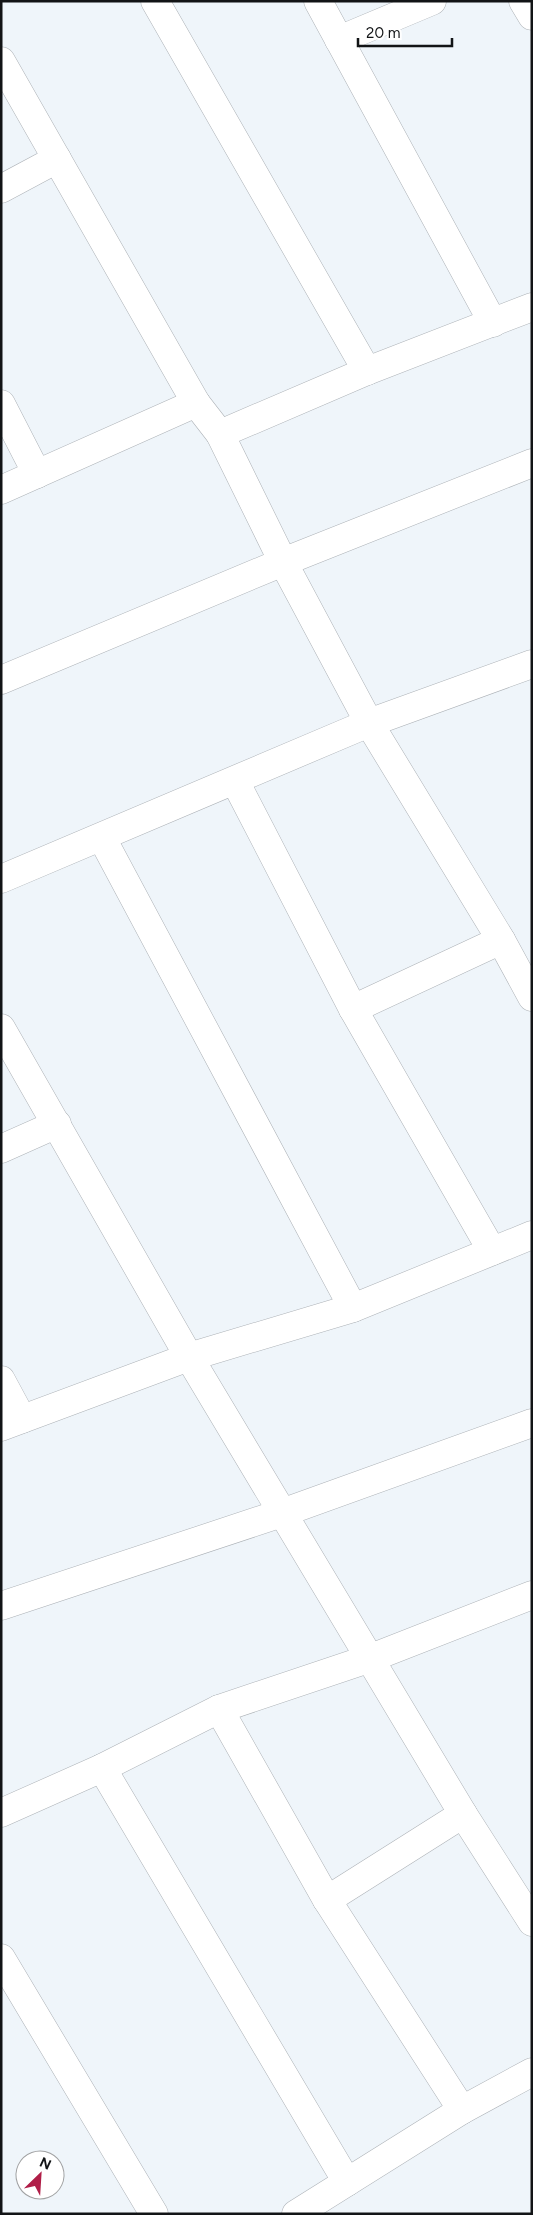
<svg xmlns="http://www.w3.org/2000/svg" width="533" height="2215" font-family="Figtree,sans-serif">
<style>
.lines{fill:none;stroke-linecap:round;stroke-linejoin:round}
.minor-casing{stroke:#adb2b7;stroke-width:29}
.minor{stroke:#fff;stroke-width:28}
</style>
<rect width="100%" height="100%" fill="#eff5fa"/>
<g class="lines">
<!-- minor casing -->
<g class="minor-casing">
<g id="minor">
<path d="M155 1 367 371"/>
<path d="M318 1 493 323"/>
<path d="M523 1 532 16"/>
<path d="M339 40 432 1"/>
<path d="M1 61 196 403 220 434 283 562 369 723 501 940 532 997"/>
<path d="M1 189 57 159"/>
<path d="M1 404 37 474"/>
<path d="M220 434 367 371 532 307"/>
<path d="M1 490 196 403"/>
<path d="M1 680 283 562 532 463"/>
<path d="M235 781 353 1009 492 1251"/>
<path d="M102 838 353 1308"/>
<path d="M1 879 369 723 532 664"/>
<path d="M353 1009 501 940"/>
<path d="M1 1028 189 1357 463 1814 532 1922"/>
<path d="M1 1149 57 1124"/>
<path d="M1 1380 22 1419"/>
<path d="M1 1427 189 1357 353 1308 532 1235"/>
<path d="M1 1606 282 1513 532 1423"/>
<path d="M219 1709 327 1900 462 2110"/>
<path d="M102 1768 347 2182"/>
<path d="M1 1813 102 1768 219 1709 371 1658 532 1595"/>
<path d="M327 1900 463 1814"/>
<path d="M1 1958 154 2214"/>
<path d="M296 2214 462 2110 532 2072"/>
</g>
</g>
<!-- minor -->
<use href="#minor" class="minor"/>
</g>
<!-- border -->
<rect width="533" height="2215" fill="none" stroke="#121416" stroke-width="5"/>
<!-- north arrow -->
<g transform="translate(40 2175) rotate(25)"><circle r="24" fill="#ffffff" stroke="#a0a1a2"/>
<path d="M0-4L9 19L0 12L-9 19Z" fill="#b01e48"/>
<text y="-8" font-size="14" font-weight="bold" text-anchor="middle" fill="#121416">N</text>
</g>
<!-- scale -->
<path d="M358 38v8h94v-8" fill="none" stroke="#121416" stroke-width="2.5"/>
<text x="366" y="38" font-size="15" fill="#121416" stroke="#ffffff" stroke-width="4" paint-order="stroke">20 m</text>
</svg>
